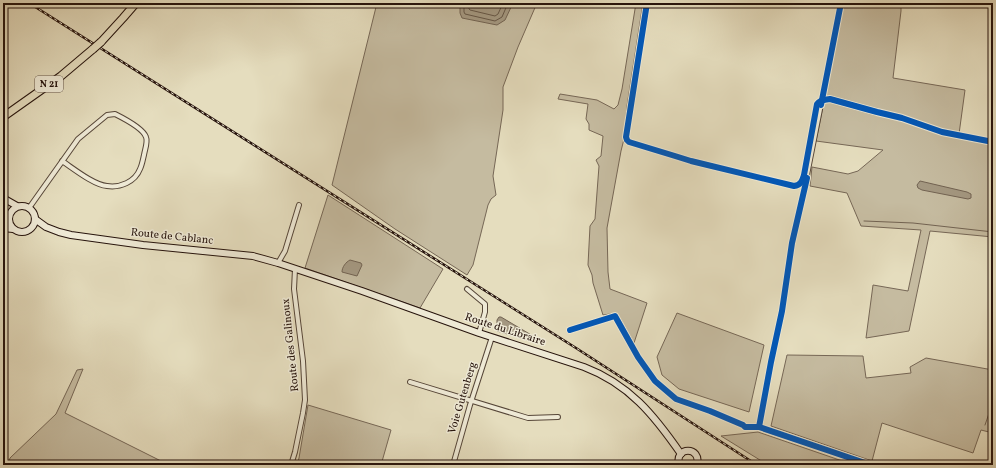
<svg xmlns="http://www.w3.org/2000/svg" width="996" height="468" font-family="Vollkorn,serif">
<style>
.green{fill:#c5bba0;stroke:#766756}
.water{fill:#a49881;stroke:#726352}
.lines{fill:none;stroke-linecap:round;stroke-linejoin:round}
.shore{stroke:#655646;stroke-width:1}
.stream{stroke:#726352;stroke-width:1}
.street-casing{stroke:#564638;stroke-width:6}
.secondary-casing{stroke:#26130c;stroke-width:8}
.primary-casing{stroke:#26130c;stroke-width:9}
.street{stroke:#eee9d5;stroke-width:4}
.secondary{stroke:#eee9d5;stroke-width:6}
.primary{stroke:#e5ddbe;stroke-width:7}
.rail-casing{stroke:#26130c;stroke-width:2.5}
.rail{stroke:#eee9d5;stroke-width:1;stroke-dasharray:3;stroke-linecap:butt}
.primary-bridge-casing{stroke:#26130c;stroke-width:9;stroke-linecap:butt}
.primary-bridge{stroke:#e5ddbe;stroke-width:7}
.cycleway-casing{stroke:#eee9d5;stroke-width:8}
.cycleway{stroke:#0057b8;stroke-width:6}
.labels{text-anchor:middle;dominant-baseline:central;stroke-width:3;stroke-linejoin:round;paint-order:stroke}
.shield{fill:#eee9d5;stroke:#625348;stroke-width:1}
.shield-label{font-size:10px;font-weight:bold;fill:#26130c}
.street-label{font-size:11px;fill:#26130c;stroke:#eee9d5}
</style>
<rect width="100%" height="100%" fill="#e5ddbe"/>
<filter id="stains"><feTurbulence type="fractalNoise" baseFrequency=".005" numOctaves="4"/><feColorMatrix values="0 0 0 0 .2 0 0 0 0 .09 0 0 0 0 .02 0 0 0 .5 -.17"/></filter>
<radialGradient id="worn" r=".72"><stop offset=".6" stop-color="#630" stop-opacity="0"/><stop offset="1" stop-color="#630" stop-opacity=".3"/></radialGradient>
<!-- green -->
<g class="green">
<path d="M377 3H537L518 47 503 87V110L493 176 496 195 491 199 488 205 473 265 467 275 395 229 332 185Z"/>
<path d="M636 3H643L627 106 624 139 621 151 607 228 608 272 610 289 647 303 634 343 617 313 603 315 593 283 592 275 588 265 590 226 595 219 599 166 596 160 601 156 603 136 589 130V124L586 119 588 104 558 99 560 94 597 100 614 109 618 105 622 89Z"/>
<path d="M844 3H901V11L893 78 965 90 959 134 993 142V237L930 231 909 331 866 338 873 285 908 291 921 230 861 226 847 193 810 186 812 167 848 174 858 171 883 150 816 141Z"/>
<path d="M328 195 443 269 420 308 305 268Z"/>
<path d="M677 313 764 345 749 412 679 389 662 375 657 357Z"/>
<path d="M787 355 863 356 866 378 911 373 910 367 926 358 993 370V433L981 430 973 453 882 423 872 461 771 426Z"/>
<path d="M83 369 65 413 169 465H8L10 458 56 414 77 370Z"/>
<path d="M308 405 391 430 381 465H297L299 458Z"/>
<path d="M758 432 854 465H768L721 436Z"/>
</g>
<!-- water -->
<g class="water">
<path d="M460 3H513L505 20 497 25 462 18 460 13Z"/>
<path d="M920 181 967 192 971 194V198L968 199 922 190 918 188 917 185Z"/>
<path d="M350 260 361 263 362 265 357 276 342 272C342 267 346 262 350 260Z"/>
<path d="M499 317H501L533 336 534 339 533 341H531L497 331V320Z"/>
</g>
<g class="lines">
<!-- shore -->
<g class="shore">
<path d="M464 3V12L465 14 495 21 502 17 508 3"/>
<path d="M469 3V9L470 10 495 16 498 14 503 3"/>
</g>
<!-- stream -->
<g class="stream">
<path d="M864 221 913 223 993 232"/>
<path d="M985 425 993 402"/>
</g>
<!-- street casing -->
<g class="street-casing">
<g id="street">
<path d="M29 208 78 139 107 115 115 114C123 118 143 128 146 137 148 142 145 149 144 155 143 159 142 165 140 169 135 182 120 188 107 186 94 185 74 169 62 161"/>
<path d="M278 263 285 251 299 205"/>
<path d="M467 289 485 304V312L479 333"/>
<path d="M570 330 615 316 638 357 655 381 676 399 710 411 743 425 745 427H759L871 465"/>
<path d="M410 382 528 418 558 417"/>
<path d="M759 427 771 362 782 311 792 243 805 185 841 3"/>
<path d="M291 465 295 452 303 413 305 400 303 361 294 289 295 269"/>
<path d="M453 465 470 405 492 337"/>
</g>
</g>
<!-- secondary casing -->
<g class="secondary-casing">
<g id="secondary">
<path d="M3 198 17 206"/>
<circle cx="22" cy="219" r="13"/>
<path d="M35 219 46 227 59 232 71 235 143 245 253 256 278 263 362 291 479 333 584 367C629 384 654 415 681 454"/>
<path d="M3 228 13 229"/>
<path d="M679 465C674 446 702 446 697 465"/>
</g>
</g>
<!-- primary casing -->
<g class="primary-casing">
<g id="primary">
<path d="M101 42 123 18 136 3"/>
<path d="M3 117 61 76 93 49"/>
</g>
</g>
<!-- street -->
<use href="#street" class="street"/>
<!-- secondary -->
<use href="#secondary" class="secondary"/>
<!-- primary -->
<use href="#primary" class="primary"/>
<!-- rail casing -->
<g class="rail-casing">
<path id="rail" d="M29 3 576 348 757 465"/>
</g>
<!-- rail -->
<use href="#rail" class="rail"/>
<!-- primary-bridge casing -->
<g class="primary-bridge-casing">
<path id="primary-bridge" d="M93 49 101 42"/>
</g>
<!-- primary-bridge -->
<use href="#primary-bridge" class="primary-bridge"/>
<!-- cycleway casing -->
<g class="cycleway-casing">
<g id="cycleway">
<path d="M647 3 626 137 627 140 629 142 675 156 691 161 794 186C801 185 802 181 804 175L817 104C821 99 825 100 830 99L877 112 902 118 942 132 993 142"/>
<path d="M821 105 841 3"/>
<path d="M570 330 615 316 638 357 655 381 676 399 710 411 743 425 745 427H759L871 465"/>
<path d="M759 427 771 362 782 311 792 243 807 178"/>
</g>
</g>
<!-- cycleway -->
<use href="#cycleway" class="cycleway"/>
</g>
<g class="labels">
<!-- shield labels -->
<rect class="shield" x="35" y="76" width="28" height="16" rx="3"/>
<g class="shield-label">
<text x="49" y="84">N 21</text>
</g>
<!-- street labels -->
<g class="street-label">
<text transform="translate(172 237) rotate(6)">Route de Cablanc</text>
<text transform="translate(505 330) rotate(18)">Route du Libraire</text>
<text transform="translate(291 345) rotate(-96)">Route des Galinoux</text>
<text transform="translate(463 398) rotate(-73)">Voie Gutenberg</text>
</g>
</g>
<!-- margin -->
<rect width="996" height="468" fill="none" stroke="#e5ddbe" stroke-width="16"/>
<rect x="4" y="4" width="988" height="460" fill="none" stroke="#26130c" stroke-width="2"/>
<rect x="8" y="8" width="980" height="452" fill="none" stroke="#26130c"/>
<rect width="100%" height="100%" filter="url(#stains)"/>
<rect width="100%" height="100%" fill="url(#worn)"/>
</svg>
